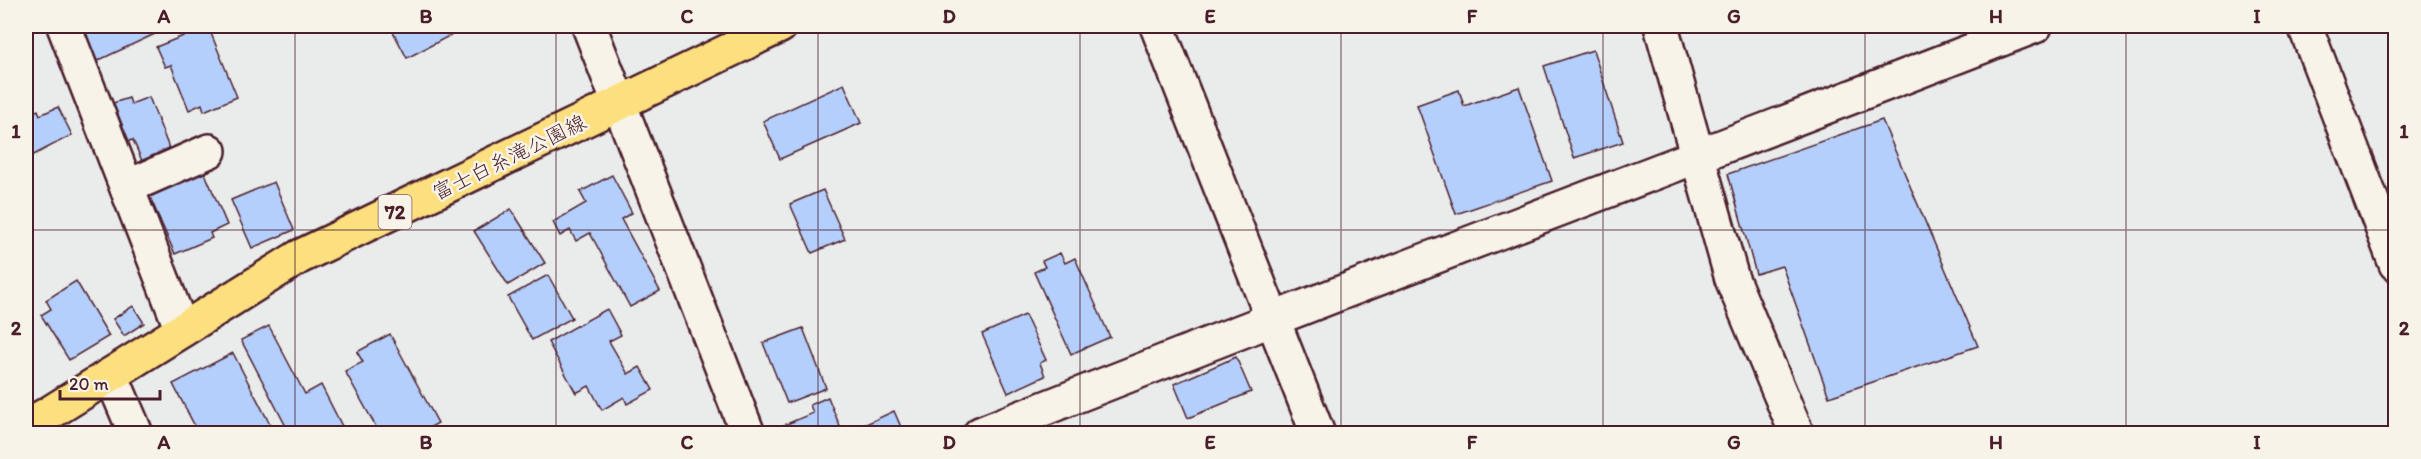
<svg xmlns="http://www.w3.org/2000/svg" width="2421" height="459" font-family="Itim,'Klee One',sans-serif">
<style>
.building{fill:#b5cffd;stroke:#4a1f2b;stroke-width:1.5}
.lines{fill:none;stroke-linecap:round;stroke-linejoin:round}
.street-casing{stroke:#4a1f2b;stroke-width:38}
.primary-casing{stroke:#4a1f2b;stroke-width:38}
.street{stroke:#f7f3e8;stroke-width:33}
.primary{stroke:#fce080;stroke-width:33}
.grid{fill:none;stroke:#4a1f2b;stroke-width:1.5;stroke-opacity:0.55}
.labels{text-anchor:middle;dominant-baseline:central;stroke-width:5;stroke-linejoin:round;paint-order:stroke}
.shield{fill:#f7f3e8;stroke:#7e5f64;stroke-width:1.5}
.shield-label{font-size:20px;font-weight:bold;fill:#4a1f2b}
.street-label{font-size:21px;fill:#4a1f2b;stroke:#f7f3e8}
.neatline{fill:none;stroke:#4a1f2b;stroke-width:2}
.grid-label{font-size:20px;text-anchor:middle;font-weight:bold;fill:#4a1f2b}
</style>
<rect width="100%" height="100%" fill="#eaecec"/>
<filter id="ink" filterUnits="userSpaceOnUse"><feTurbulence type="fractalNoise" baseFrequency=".0167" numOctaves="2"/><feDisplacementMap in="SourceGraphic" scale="12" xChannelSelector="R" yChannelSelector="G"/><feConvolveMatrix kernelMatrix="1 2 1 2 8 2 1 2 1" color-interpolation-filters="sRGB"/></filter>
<g filter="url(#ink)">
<!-- building -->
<g class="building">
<path d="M94 26H172L97 61 83 31Z"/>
<path d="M208 26 237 97 204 111 202 104 189 110 171 65 165 67 156 47Z"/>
<path d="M390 26H446L451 35 407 58Z"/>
<path d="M1593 50 1623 142 1574 158 1544 66Z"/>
<path d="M844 84 861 123 780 159 763 121Z"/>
<path d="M1519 87 1552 181 1456 214 1417 105 1459 90 1464 106Z"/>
<path d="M149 97 169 148 142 161 133 140 129 141 113 103 129 98 131 104Z"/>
<path d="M58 107 72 135 26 159V116L38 110 40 115Z"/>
<path d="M1882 120 1978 346 1829 397 1782 266 1756 274 1728 174Z"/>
<path d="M204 171 227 225 210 233 212 238 175 254 149 195Z"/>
<path d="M612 175 632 213 621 219 660 291 630 307 590 233 576 241 570 230 560 236 553 222 586 203 580 192Z"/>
<path d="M274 182 294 230 252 248 231 200Z"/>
<path d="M823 190 845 239 812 253 790 204Z"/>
<path d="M511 209 545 263 508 285 474 231Z"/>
<path d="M1060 253 1065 263 1075 258 1110 337 1071 354 1034 272 1045 267 1042 261Z"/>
<path d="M548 275 572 318 532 340 508 297Z"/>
<path d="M76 281 109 336 69 360 41 315 51 309 46 300Z"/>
<path d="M133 306 144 323 124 336 113 319Z"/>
<path d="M607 309 621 335 609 341 628 374 640 367 653 390 627 404 624 397 602 410 589 386 576 393 548 342Z"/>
<path d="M1025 315 1046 360 1040 363 1045 376 1008 393 982 334Z"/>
<path d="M269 326 305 394 321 385 346 434H290L241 340Z"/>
<path d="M803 328 826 388 787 403 763 343Z"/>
<path d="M390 334 438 423 418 434H380L345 371 363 362 357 352Z"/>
<path d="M233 353 275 434H199L173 384Z"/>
<path d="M1236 357 1251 392 1188 418 1174 384Z"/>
<path d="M828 397 843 434H771L770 431 813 413 810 405Z"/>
<path d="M894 411 904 434H855L853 430Z"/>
</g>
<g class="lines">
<!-- street casing -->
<g class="street-casing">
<g id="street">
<path d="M64 26 182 330"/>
<path d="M589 26 748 434"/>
<path d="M1157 26 1318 434"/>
<path d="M1661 26 1732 279 1797 434"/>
<path d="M2305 26 2396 264"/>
<path d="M127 187 209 151"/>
<path d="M111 375 136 434"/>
<path d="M980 434C1330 294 1684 163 2035 26"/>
</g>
</g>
<!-- primary casing -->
<g class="primary-casing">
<path id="primary" d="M26 426 48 414 299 257 780 26"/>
</g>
<!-- street -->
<use href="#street" class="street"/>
<!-- primary -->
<use href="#primary" class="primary"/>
</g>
</g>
<!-- grid -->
<path class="grid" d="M295 26V434M556 26V434M818 26V434M1080 26V434M1341 26V434M1603 26V434M1865 26V434M2126 26V434M26 230H2396"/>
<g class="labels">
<!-- shield labels -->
<rect class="shield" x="378.5" y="195" width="33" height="34" rx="4.5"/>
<g class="shield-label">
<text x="395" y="212">72</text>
</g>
<!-- street labels -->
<g class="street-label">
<text transform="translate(509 157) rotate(-26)">富士白糸滝公園線</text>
</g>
</g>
<!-- margin -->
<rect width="2421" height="459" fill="none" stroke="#f7f3e8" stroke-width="66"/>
<!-- scale -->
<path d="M60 390v9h100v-9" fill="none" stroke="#4a1f2b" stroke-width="3"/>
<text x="69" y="390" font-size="18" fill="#4a1f2b" stroke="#f7f3e8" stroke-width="4.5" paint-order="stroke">20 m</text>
<rect x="33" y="33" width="2355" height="393" class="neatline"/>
<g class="grid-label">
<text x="164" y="23">A</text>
<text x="426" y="23">B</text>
<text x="687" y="23">C</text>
<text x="949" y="23">D</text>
<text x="1210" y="23">E</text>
<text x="1472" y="23">F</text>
<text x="1734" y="23">G</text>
<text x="1996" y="23">H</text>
<text x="2257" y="23">I</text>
<text x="16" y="138">1</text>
<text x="2404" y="138">1</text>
<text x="16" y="335">2</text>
<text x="2404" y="335">2</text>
<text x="164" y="449">A</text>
<text x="426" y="449">B</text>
<text x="687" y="449">C</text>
<text x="949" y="449">D</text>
<text x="1210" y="449">E</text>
<text x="1472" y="449">F</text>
<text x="1734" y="449">G</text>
<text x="1996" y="449">H</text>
<text x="2257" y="449">I</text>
</g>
</svg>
